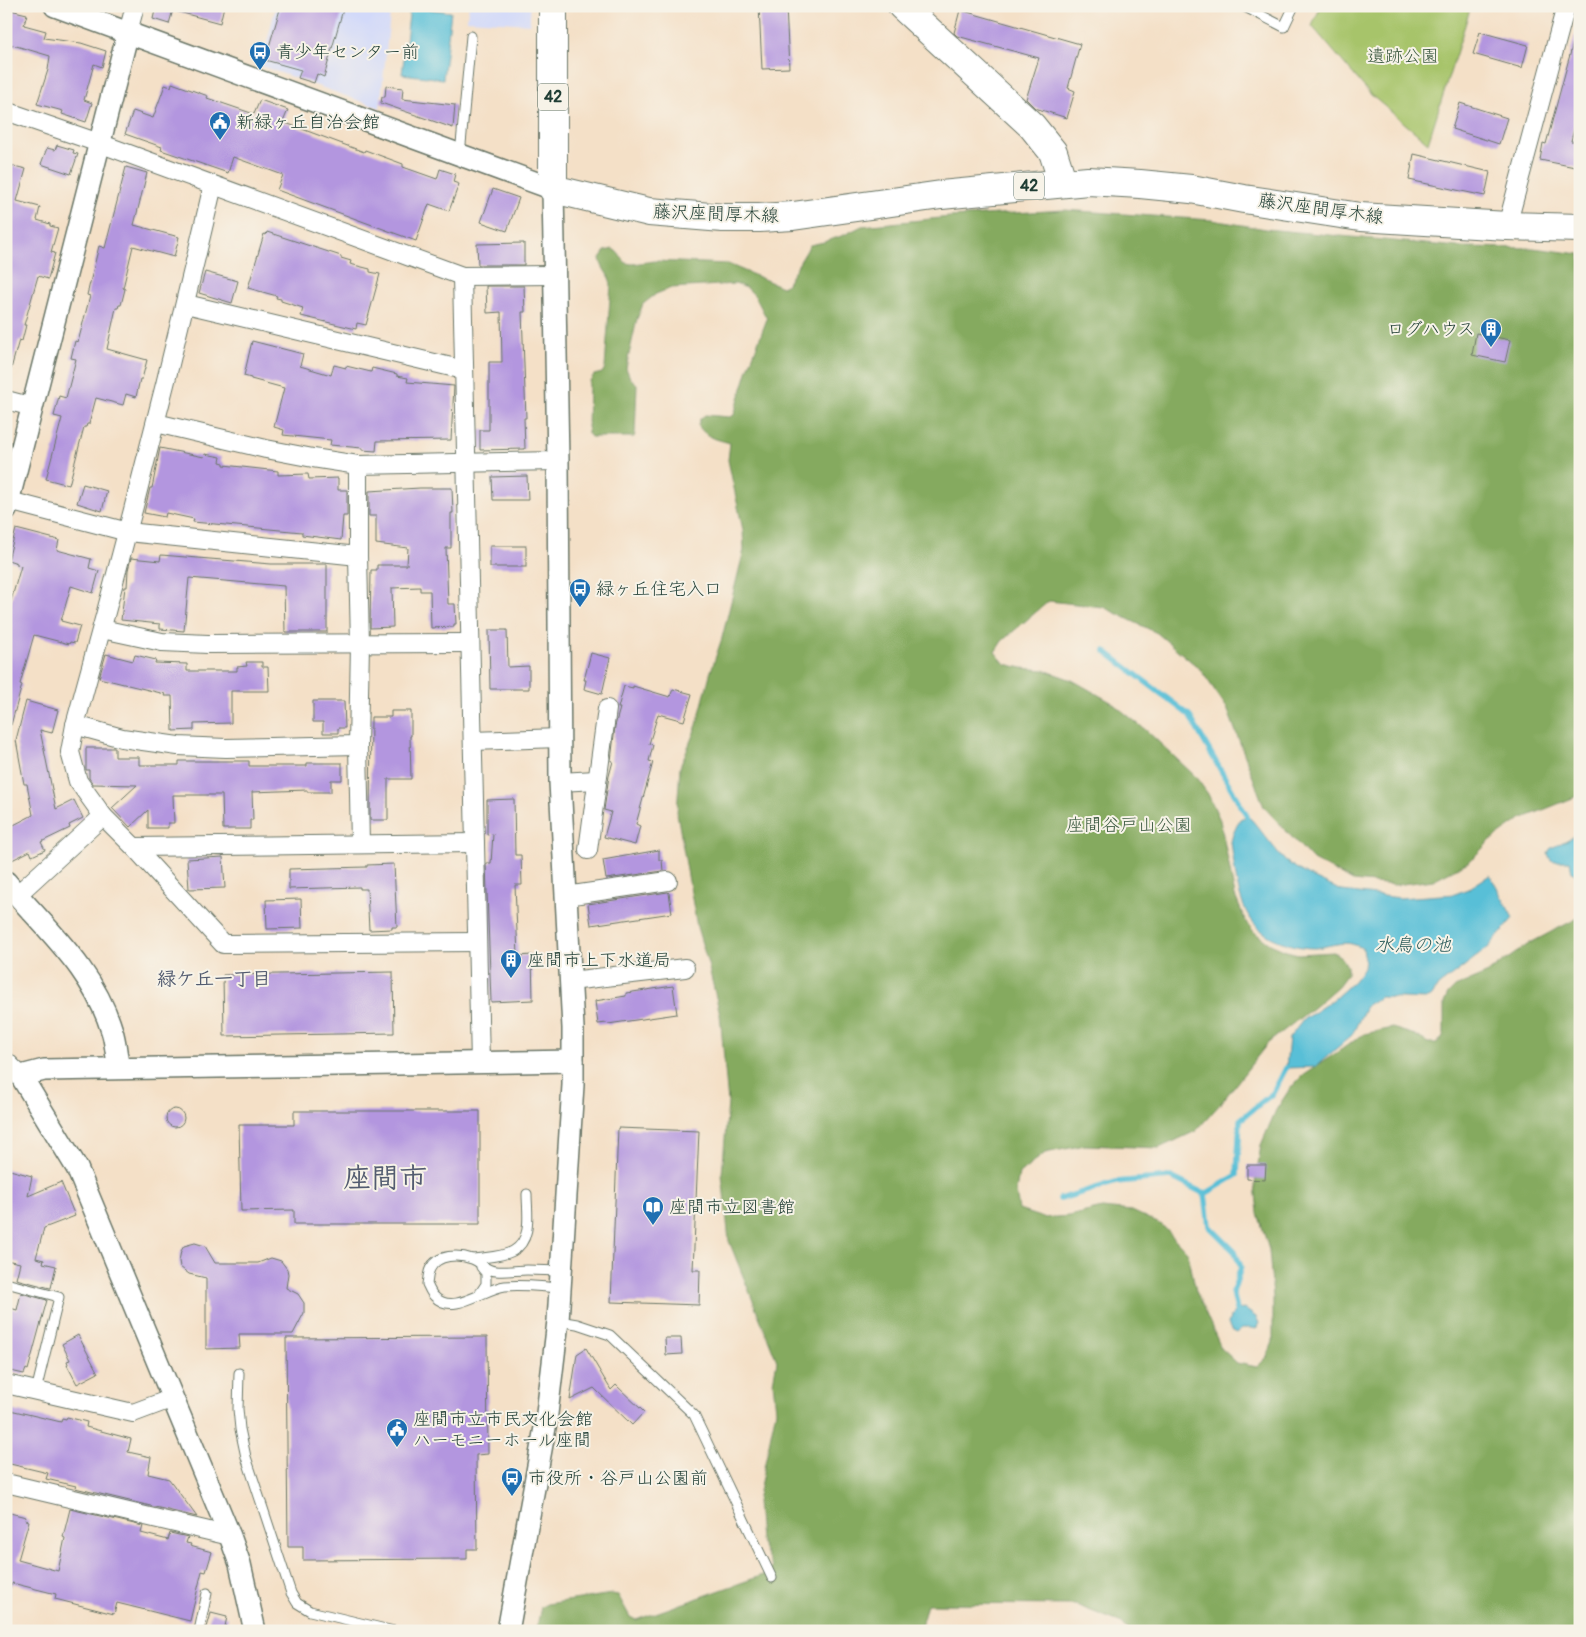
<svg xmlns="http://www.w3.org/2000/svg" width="1586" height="1637" font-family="Pangolin,'Klee One',sans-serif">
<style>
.built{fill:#d2d9f9}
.green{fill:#a7c46b;stroke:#638050}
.forest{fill:#85aa5f;stroke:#52744a}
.water{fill:#59bfd7;stroke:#3c7e86}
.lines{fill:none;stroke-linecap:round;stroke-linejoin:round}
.stream{stroke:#59bfd7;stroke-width:5.5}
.building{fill:#b396df}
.service-casing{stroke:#6a7667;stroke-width:11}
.minor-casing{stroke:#6a7667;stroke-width:20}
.tertiary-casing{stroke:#6a7667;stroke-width:24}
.primary-casing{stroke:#6a7667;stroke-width:30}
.service{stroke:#fff;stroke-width:9}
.minor{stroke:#fff;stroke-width:18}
.tertiary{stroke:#fff;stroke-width:21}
.primary{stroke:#fff;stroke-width:28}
.labels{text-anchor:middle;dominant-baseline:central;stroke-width:4;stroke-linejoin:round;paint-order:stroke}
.shield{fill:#f7f3e8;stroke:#60746a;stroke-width:1}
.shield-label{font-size:16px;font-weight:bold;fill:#1f3d34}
.poi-label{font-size:18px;fill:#1f3d34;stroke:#f7f3e8;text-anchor:start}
.park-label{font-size:18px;fill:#3a583f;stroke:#f7f3e8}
.street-label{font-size:18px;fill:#1f3d34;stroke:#f7f3e8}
.water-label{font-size:19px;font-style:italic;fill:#2e5e5d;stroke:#f7f3e8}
.neighbourhood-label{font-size:19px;font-weight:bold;fill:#535c70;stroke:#f7f3e8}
.town-label{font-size:28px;font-weight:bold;fill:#535c70;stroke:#f7f3e8}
</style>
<rect width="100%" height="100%" fill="#f7f3e8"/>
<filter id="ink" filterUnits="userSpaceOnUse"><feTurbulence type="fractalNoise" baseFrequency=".02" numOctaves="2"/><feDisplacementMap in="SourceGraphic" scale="10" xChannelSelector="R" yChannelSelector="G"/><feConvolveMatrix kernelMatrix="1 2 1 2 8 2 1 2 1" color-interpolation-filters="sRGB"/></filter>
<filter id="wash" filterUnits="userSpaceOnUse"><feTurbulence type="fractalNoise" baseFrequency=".0096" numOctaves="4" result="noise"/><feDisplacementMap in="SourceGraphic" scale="20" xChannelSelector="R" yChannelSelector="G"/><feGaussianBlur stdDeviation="1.12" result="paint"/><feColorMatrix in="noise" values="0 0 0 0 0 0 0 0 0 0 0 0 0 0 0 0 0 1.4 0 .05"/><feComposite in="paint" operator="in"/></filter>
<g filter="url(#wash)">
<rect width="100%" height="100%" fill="#f4e0c7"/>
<!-- built -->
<g class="built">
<path d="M276 6H391L380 108 261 66Z"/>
<path d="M469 6H530V24L467 20Z"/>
</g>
<!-- green -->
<path class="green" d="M1321 6H1471L1428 143 1371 95 1312 26Z"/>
<!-- forest -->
<path class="forest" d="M1064 210 1212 220 1266 229 1458 247 1533 248 1580 254V795L1521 819 1491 840 1470 861 1433 880 1395 885 1353 881 1313 860 1264 807 1227 708 1200 669 1157 633 1103 607 1049 601 1002 641 995 652 1005 664 1022 668 1044 670 1072 680 1111 702 1147 731 1195 776 1208 794 1220 820 1235 896 1246 922 1254 932 1270 944 1286 951 1298 954 1334 952 1342 958 1347 966V974L1338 986 1314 1007 1268 1043 1221 1103 1196 1131 1159 1148 1085 1145 1045 1153 1019 1174 1016 1191 1019 1210 1043 1218 1069 1216 1102 1208 1132 1211 1162 1225 1188 1253 1196 1291 1221 1348 1237 1363 1257 1367 1267 1357 1273 1342V1297L1269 1250 1258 1213 1255 1184 1261 1145 1276 1110 1289 1090 1302 1076 1364 1034 1392 1028 1415 1035 1428 1043H1436L1442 1039 1444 1034V1003L1448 994 1455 987 1486 974 1530 943 1580 917V1569L1579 1571 1580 1631H1129L1122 1623 1076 1605 927 1604 920 1631H889L880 1628 877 1631H536L541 1607 547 1604 612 1594 618 1595 630 1617 636 1620 769 1573 772 1567 760 1540 757 1501 776 1410 773 1382 777 1361 729 1241 722 1174 728 1103 720 1014 708 964 697 927 677 813 680 767 697 725 710 674 722 638 744 550 743 530 728 460 730 443C716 439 706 438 698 425L700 419 705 415 730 417 734 415 748 369 767 319 755 296 747 288 735 284 671 288 656 294 643 304 637 319 626 368 630 378 637 384 635 434 634 437H591L588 433 589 382 594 375 602 373 605 368 611 284C609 273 601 269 600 258L605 251 613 249 617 252 626 263 632 264 655 261 728 264 782 287 786 285 810 245 824 242 844 235 862 226 950 217Z"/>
<!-- water -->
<g class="water">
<path d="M410 7 451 12 443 79 402 74Z"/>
<path d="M1247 816 1252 820 1285 861 1307 875 1342 891 1400 898 1455 894 1468 889 1490 875 1513 918 1488 948 1438 986 1432 996 1425 999 1380 997 1366 1006 1352 1035 1315 1067 1286 1068 1289 1038 1304 1019 1334 999 1354 981 1364 968 1365 959 1363 949C1360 947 1356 945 1352 944 1343 941 1325 947 1315 948 1301 948 1290 945 1277 940 1237 923 1237 881 1231 842L1233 834 1240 819Z"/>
<path d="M1580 833V878L1572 872 1570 861H1554L1551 860 1548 854 1550 849Z"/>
<path d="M1245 1309 1256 1317 1259 1323 1256 1329C1249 1327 1243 1327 1237 1333L1231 1330 1228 1324 1230 1317 1237 1310Z"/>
</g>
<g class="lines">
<!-- stream -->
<g class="stream">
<path d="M1105 651 1189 715 1247 816"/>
<path d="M1060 1199 1116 1182 1171 1177 1205 1194"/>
<path d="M1237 1310 1233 1292 1241 1267 1235 1252 1209 1226 1205 1194 1237 1175 1240 1120 1273 1093 1286 1068"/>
</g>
</g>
<g id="blocks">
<!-- building -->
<g class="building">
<path d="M156 6H174L169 24 153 19Z"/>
<path d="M176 6H224L220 23 175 11Z"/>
<path d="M281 6H344L324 77 317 74 314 83 298 78 301 70 265 60Z"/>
<path d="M759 6H786L789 68 762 69Z"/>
<path d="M6 9 27 14 24 25 46 31 44 38 81 43 106 51 102 67 94 64 84 100 92 103 86 122 62 114 63 111 37 104 48 70 50 56 6 43Z"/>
<path d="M960 10 1080 44 1068 88 1075 91 1067 118 1035 108 1026 99 1039 58 957 36 954 33Z"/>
<path d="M1480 32 1528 45 1522 68 1473 54Z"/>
<path d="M1575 36H1580V105L1571 141 1580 142V168L1540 160 1543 143 1546 144Z"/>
<path d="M172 83 208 96 207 98 254 114 260 100 288 110 283 122 364 152 365 150 403 164V167L437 179 440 169 455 174 453 182 459 184 449 211 429 204 416 241 277 190 283 175 233 157 228 173 161 150 162 147 125 134 133 111 153 118 165 85 171 87Z"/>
<path d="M386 86 403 88 402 99 455 105 453 128 381 103 382 97H385Z"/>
<path d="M1460 103 1507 118 1499 144 1452 129Z"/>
<path d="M57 145 74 150 73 153 78 154 71 174 41 164 47 148 55 150Z"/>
<path d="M1414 154 1490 172 1485 196 1409 180Z"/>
<path d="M6 164 26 169 17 201 40 207 37 220 50 224V226L58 228 51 252 55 253 48 279 38 276 24 325H26L22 341 19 340 11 369 6 368Z"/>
<path d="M126 167 147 173 134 225 179 237 174 257 133 246 123 288 125 289 121 305H119L118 308H116L107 349 147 360 142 379H140L136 397 126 394 123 405 96 398 89 424H87L86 427H84L69 485 46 479 62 418 54 416 59 396 66 398 76 359 71 358 75 341 78 342 90 296 87 295 99 246 105 248Z"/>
<path d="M493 189 519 198 507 231 481 222Z"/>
<path d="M267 232 341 256V258L351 261 350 264 370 269V272L380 274 366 325 357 323 356 329 301 316 303 308 281 301V299L276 298 277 296 248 288 264 234 266 235Z"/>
<path d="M524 243V265H478L477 244Z"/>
<path d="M205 272 238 281 232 303 199 293Z"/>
<path d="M486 286H524L525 312H522L526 418H524L525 449 480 450V430H489V362H502L501 312 487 313Z"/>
<path d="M1476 333 1510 340 1505 362 1472 355Z"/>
<path d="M252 341 303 354 300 366 331 375 334 365 346 368V366L371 372 372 368 397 374V376L408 378 407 382 454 386 451 440 377 441 376 451 362 450V448L330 445 331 440 283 435 284 430 274 427 284 388 251 379V378L244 376Z"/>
<path d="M160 448 204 457 205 454 221 457 220 462 224 463V465L278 471V475L308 474 309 479 338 478V490H347V516H343L341 540 302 535V532L193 522 194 519 166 513 165 517 144 513 150 488H152Z"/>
<path d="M527 476 528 500H493L492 477Z"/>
<path d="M83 484 107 491 102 511 77 503Z"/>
<path d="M420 488H452L453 513H451V548H446L448 604H455L456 624H454V627L431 628 430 591H420V587L392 588 393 627 370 628 371 570H377V565H407L408 548 376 544V516H369V491Z"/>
<path d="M16 529 59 540 57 550 91 559 89 568 99 571 93 593 71 586 61 621 80 626 75 643 70 642 69 644 34 635 20 684 22 685 11 725H6V618L21 566 17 565V563L8 560Z"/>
<rect x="490" y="546" width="36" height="21"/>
<path d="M161 555 271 564H327V632H285L284 586 189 578 184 631 160 629V624L121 620 125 587H127L128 570 131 558 160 561Z"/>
<path d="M489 630H507L508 667 529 666V689H490Z"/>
<path d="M591 653 610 658 602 694 584 689 586 680H584Z"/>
<path d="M106 654 133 661 135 655 156 660 155 663 187 664V671H237V667L247 666 246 662H262V667H268L269 691H231V723L194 724V730L173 731 172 696H164L165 694 99 678Z"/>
<path d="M624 686 633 688V686L670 697 673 689 692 694 684 721 658 714 649 744 653 745 649 761 653 762 636 824 640 826 635 845 604 837 611 812 604 810 609 776 613 761H611L615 726 620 708H618Z"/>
<path d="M26 701 58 710 52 733 40 730 56 809 74 800 83 818 69 825 70 828 41 842 45 850 32 856 30 851 6 863V829L33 815 27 784H24L16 740Z"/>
<path d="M313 701H344L345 728H338V733H323V722H313Z"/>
<path d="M391 711H411V736H410L411 779H388V820H370L371 717H391Z"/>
<path d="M86 748H115V757H139V765H179V761H249V766H307V763H342V780H331V792H307V790L252 792 253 820H250V829H223L222 795H173L174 823H168V828H148V810L130 827 112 808 137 785 93 784 89 778V770H86Z"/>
<path d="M514 799 515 855H521L522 885H515L518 956 532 955 533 1000 491 1002 486 863H491L493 834 487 835V800Z"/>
<path d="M659 850V860H662L663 871 606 879 603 860Z"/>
<path d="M223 857 225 888 189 889 187 859Z"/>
<path d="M394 864 397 927H392V929L369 930 367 889H360V887L289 889V869L367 867V865Z"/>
<path d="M668 892 669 893 672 913 591 925 588 904Z"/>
<path d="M301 899 302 928 267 929 266 900Z"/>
<path d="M393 972 394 1033 224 1036 223 975Z"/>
<path d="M673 986 677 1014 608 1024 607 1023 598 1024 595 1001 626 996V993Z"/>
<circle cx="175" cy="1118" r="9"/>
<path d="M294 1111H480V1224H294V1210L241 1211 239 1125H294Z"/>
<path d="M618 1128 699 1131 693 1270H700L699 1305 611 1302Z"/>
<path d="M1247 1165H1266L1265 1180 1247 1179Z"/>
<path d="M6 1169 32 1176 28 1196 61 1182 75 1216 44 1228 36 1258 44 1260 43 1263 56 1266 51 1288H50L16 1279 20 1263 6 1260Z"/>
<path d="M195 1243 205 1246 215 1263H258L271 1258 281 1261 287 1269 288 1274 286 1288 298 1294 304 1303V1313L293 1334H239L240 1348 206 1349V1278L189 1274 180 1267 179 1261 181 1251 184 1246Z"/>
<path d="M21 1293 47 1300 28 1370 26 1369 24 1374 6 1370V1323L10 1308 17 1310Z"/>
<path d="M78 1335 98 1373 77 1384 67 1365 68 1364 67 1361 70 1360 62 1344Z"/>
<path d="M487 1337 488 1454 476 1455 477 1549H467V1559L303 1560V1547H288L286 1338Z"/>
<path d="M665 1338H681L682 1354 666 1355Z"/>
<path d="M586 1348 611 1390 616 1385 644 1412 632 1425 594 1388 570 1400 577 1354Z"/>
<path d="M6 1409 61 1422 62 1418 66 1419 67 1417 87 1422 86 1427 131 1439 128 1452 151 1457 148 1474 169 1479 197 1517 75 1488 76 1486 46 1479 48 1473 6 1463Z"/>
<path d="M70 1509 143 1526 141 1533 168 1540 170 1533 188 1537 186 1543 191 1544 190 1546 212 1552 206 1572 202 1571 190 1621 117 1603 114 1614 55 1599 56 1594 12 1583 11 1586 6 1585V1512L26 1517 25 1520 29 1521 18 1560 58 1571 65 1538 63 1537Z"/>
<path d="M211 1613 227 1617 224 1631H206Z"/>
</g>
</g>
</g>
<g filter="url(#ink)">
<use href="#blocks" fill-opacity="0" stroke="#6a7667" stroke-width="1"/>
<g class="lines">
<!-- service casing -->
<g class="service-casing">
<g id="service">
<path d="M1243 6 1284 27 1294 6"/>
<path d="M460 155 471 36"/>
<path d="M474 1259C486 1257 502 1257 513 1251 533 1240 527 1212 527 1194"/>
<path d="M6 1283 59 1297 36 1391"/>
<path d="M560 1288C542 1287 523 1284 505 1286 485 1288 453 1316 435 1297 431 1294 429 1288 427 1284 428 1279 428 1273 430 1269 437 1254 459 1254 472 1259 481 1262 486 1271 496 1271 506 1272 517 1270 527 1270 539 1270 551 1271 562 1271"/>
<path d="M480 1293 486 1284V1273L481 1267"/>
<path d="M559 1321 577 1324 610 1335 694 1415 772 1578"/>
<path d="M239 1373 238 1409 240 1429 246 1457 291 1593 297 1603 310 1611 394 1631"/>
<path d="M199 1631 207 1593"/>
</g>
</g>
<!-- minor casing -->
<g class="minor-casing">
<g id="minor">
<path d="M128 32 135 6"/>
<path d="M6 111 99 143 462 276 555 275"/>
<path d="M1507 226 1566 6"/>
<path d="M462 276 480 1063"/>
<path d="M186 304 464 370"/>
<path d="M6 400 33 407"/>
<path d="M156 423 266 449 313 458 358 465 558 461"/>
<path d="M9 501 128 532 358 556V465"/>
<path d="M358 556 360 644 358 745 360 844"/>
<path d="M102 629 162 642 208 644 470 643"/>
<path d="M75 725 122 738 178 746 226 748 358 745"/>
<path d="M473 741 559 738"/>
<path d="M560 782 596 780"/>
<path d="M103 816 134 847 475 843"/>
<path d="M134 847 223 944 477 942"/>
<path d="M588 850 607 709"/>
<path d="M17 895 103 816 78 781 70 752 75 725C125 546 171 366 213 185"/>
<path d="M566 896 668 881"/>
<path d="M570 981 685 968"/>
<path d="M6 1061 21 1076"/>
<path d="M6 1384 133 1413 173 1398"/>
<path d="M6 1483 230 1536"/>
</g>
</g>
<!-- tertiary casing -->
<g class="tertiary-casing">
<g id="tertiary">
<path d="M55 6 553 189 558 461 560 782 573 1028V1085L558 1321 546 1422 508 1631"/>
<path d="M6 510 128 32"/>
<path d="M6 882C46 930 93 968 112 1031 116 1043 116 1056 119 1068"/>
<path d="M255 1631 240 1564 230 1536 77 1168 21 1076 44 1070 573 1061"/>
</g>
</g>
<!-- primary casing -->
<g class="primary-casing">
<g id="primary">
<path d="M553 6V189L649 212 723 218H759L793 216 941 195 1088 181 1140 184 1191 189 1244 199 1360 217 1507 226 1580 228"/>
<path d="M902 6 1032 126 1053 152 1063 183"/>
</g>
</g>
<!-- service -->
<use href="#service" class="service"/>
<!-- minor -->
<use href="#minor" class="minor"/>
<!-- tertiary -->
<use href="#tertiary" class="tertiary"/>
<!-- primary -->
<use href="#primary" class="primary"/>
</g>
</g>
<!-- icons -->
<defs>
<g id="bus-pin" transform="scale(1.125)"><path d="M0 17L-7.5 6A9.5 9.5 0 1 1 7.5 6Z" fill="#1f6fb2" stroke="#f7f3e8"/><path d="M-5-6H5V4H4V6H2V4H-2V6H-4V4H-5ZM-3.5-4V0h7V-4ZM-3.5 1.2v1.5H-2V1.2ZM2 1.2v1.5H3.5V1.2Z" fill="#fff"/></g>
<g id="civic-pin" transform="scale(1.125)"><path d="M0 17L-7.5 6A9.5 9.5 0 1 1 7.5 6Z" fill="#1f6fb2" stroke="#f7f3e8"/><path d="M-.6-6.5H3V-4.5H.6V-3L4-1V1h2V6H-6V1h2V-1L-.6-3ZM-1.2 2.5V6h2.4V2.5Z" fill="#fff"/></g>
<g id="building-pin" transform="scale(1.125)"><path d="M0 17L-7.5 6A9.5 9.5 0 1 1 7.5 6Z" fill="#1f6fb2" stroke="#f7f3e8"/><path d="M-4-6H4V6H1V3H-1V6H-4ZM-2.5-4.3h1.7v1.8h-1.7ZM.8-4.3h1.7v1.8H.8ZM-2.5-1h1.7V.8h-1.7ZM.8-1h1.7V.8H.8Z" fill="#fff"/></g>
<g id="library-pin" transform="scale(1.125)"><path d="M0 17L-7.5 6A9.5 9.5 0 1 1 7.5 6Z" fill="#1f6fb2" stroke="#f7f3e8"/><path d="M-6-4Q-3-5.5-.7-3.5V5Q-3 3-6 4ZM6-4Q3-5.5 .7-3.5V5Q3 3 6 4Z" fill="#fff"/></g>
</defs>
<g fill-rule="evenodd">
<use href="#bus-pin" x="260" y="52"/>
<use href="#civic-pin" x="220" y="122"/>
<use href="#building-pin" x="1491" y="329"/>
<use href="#bus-pin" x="580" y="589"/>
<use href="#building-pin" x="511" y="960"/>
<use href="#library-pin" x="653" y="1207"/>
<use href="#civic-pin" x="397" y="1429"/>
<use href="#bus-pin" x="512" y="1478"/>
</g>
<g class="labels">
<!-- shield labels -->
<g class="shield">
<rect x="538" y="83.5" width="30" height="27" rx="4"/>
<rect x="1014" y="172.5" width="30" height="27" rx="4"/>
</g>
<g class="shield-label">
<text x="553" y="97">42</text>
<text x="1029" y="186">42</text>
</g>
<!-- poi labels -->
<g class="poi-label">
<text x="276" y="52">青少年センター前</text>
<text x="236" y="122">新緑ヶ丘自治会館</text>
<text x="1475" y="329" text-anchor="end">ログハウス</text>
<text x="596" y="589">緑ヶ丘住宅入口</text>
<text x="527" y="960">座間市上下水道局</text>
<text x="669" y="1207">座間市立図書館</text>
<text x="413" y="1419">座間市立市民文化会館<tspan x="413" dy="21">ハーモニーホール座間</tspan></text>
<text x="528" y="1478">市役所・谷戸山公園前</text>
</g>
<!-- park labels -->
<g class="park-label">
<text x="1403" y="56">遺跡公園</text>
<text x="1129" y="825">座間谷戸山公園</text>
</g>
<!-- street labels -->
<g class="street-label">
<text transform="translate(1321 209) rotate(8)">藤沢座間厚木線</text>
<text transform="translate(716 214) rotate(2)">藤沢座間厚木線</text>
</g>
<!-- water labels -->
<g class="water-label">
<text x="1413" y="945">水鳥の池</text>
</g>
<!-- neighbourhood labels -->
<g class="neighbourhood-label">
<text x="214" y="979">緑ケ丘一丁目</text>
</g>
<!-- town labels -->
<g class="town-label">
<text x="385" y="1178">座間市</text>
</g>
</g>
<!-- margin -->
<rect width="1586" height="1637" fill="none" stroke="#f7f3e8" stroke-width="25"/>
</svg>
